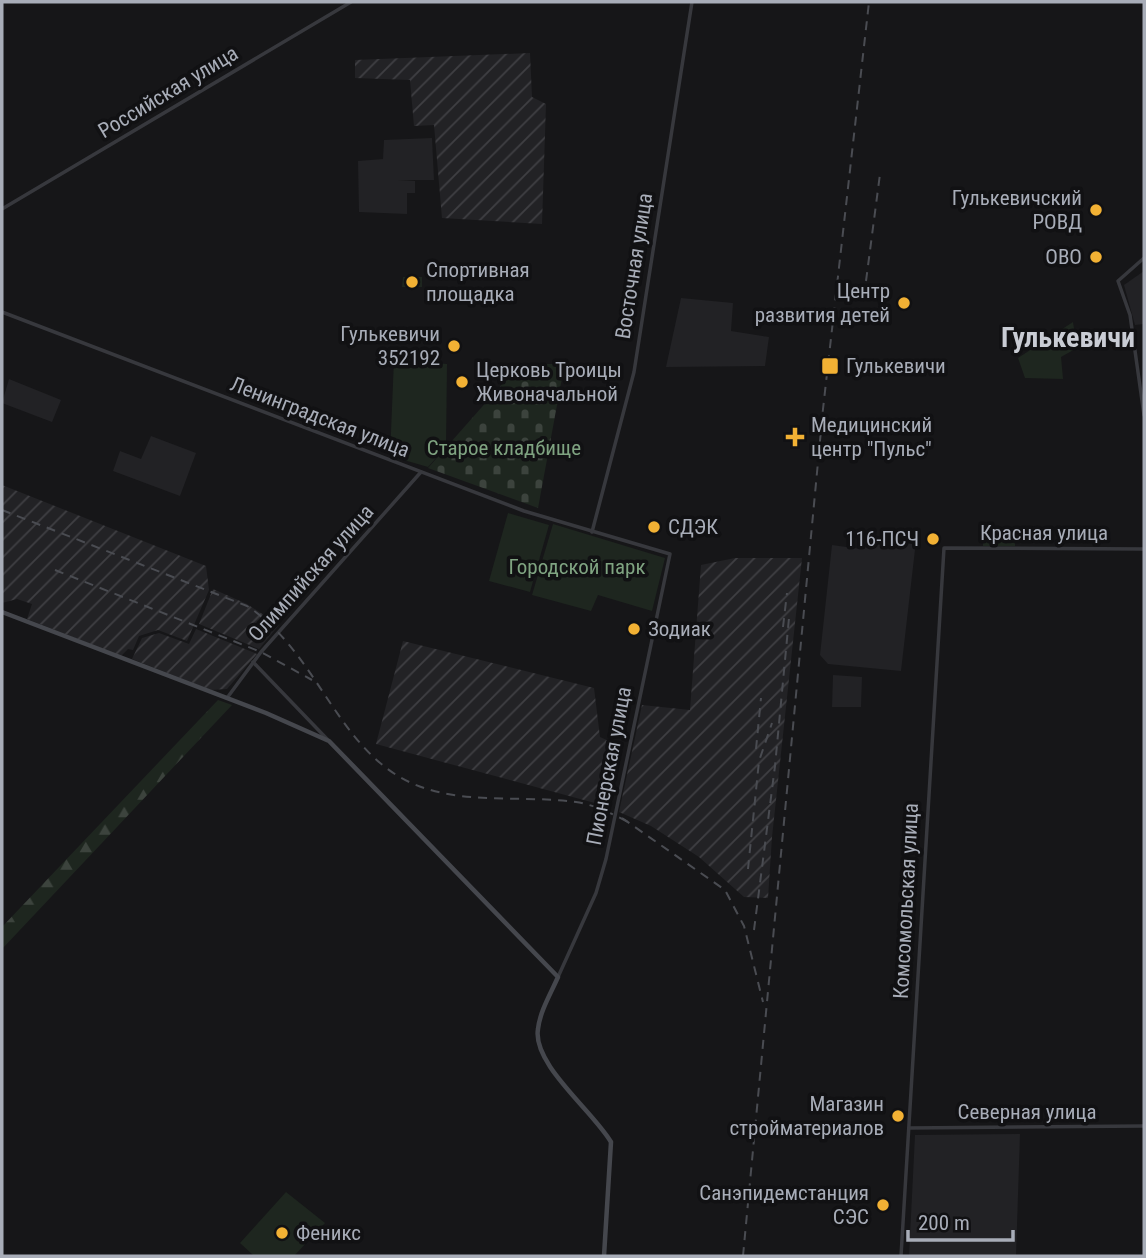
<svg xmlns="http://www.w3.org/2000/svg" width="1146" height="1258" font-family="'Roboto Condensed',sans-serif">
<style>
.built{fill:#222225}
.industrial{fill:url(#industrial-furrows)}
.forest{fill:url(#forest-firs)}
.cemetery{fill:url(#cemetery-stones)}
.park{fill:#1e261f}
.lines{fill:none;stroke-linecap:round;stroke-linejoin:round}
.tertiary{stroke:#37383d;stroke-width:3.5}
.secondary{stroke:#45474d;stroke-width:4.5}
.rail{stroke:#4a4c52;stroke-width:2;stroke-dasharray:9 7;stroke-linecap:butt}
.poi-dot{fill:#f2b134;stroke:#111113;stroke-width:2.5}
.labels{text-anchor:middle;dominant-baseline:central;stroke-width:7;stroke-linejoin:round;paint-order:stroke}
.street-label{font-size:21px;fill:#a8adb8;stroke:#111113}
.poi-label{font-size:21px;fill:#a8adb8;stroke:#111113;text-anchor:end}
.park-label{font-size:21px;fill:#7fa381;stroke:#111113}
.district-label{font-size:28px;font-weight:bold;fill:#c9ccd4;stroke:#111113}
</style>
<defs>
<pattern id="industrial-furrows" width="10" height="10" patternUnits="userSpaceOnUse" patternTransform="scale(1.75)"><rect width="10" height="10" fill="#222225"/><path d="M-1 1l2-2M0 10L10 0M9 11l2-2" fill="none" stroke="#3f3f43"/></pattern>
<pattern id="forest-firs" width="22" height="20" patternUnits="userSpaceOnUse" patternTransform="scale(1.75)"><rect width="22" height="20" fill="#1e261f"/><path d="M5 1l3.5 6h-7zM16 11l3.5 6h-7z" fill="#3c433d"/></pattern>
<pattern id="cemetery-stones" width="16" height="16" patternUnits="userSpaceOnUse" patternTransform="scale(1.75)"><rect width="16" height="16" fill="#1e261f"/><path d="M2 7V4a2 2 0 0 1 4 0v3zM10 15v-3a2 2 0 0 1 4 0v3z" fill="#3c433d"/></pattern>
</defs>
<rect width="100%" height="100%" fill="#161618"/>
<!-- built -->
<g class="built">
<path d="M432 138 434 180H398L415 181V193H407V214L359 212 358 161 383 159 384 140Z"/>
<path d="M1144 271V324L1135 325 1124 285Z"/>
<path d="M681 298 733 303 731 331 769 337 765 366 666 367Z"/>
<path d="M9 379 61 400 52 422 2 403Z"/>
<path d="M151 436 196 453 180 496 113 471 120 451 141 459Z"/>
<path d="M862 535 916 541 901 671 828 664 820 655 832 545 861 549Z"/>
<path d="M833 675 862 677 861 707H832Z"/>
<path d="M1020 1134 1016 1256H909L915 1135Z"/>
</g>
<!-- industrial -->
<g class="industrial">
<path d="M530 53 532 97 546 104 542 224 442 218 434 125 414 126 410 80 355 78V60Z"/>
<path d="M2 485 206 566 209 590 187 641 158 630 139 636 133 650 128 649 121 656 27 619 32 604 17 599 2 603Z"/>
<path d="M735 558H802L772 837 768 898 744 897 699 857 651 826 619 812 642 705 690 710 701 565Z"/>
<path d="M213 589 247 604 279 625 259 649 199 624Z"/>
<path d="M196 629 257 654 227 689 211 690 132 659 142 638 159 633 189 644Z"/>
<path d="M403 641 594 688 600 737 613 743 606 806 376 744Z"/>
</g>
<!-- forest -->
<path class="forest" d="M218 700 232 705 2 949V927Z"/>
<!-- cemetery -->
<path class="cemetery" d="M520 364H557L564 367 538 508 428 468Z"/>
<!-- park -->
<g class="park">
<path d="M403 277H422V287H402Z"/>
<path d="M1073 322 1077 348 1061 357 1063 379 1025 378 1018 358Z"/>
<path d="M394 359 447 364 446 447 428 467 390 456Z"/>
<path d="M508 513 549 525 530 592 489 581Z"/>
<path d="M553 524 665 558 652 611 598 595 591 611 532 595Z"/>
<rect x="983" y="528" width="32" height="18"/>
<path d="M286 1192 325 1223 294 1256H254L240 1243Z"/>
</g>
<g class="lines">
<!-- tertiary -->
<g class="tertiary">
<path d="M2 209 351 2"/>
<path d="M1144 258 1118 281 1130 315 1144 415"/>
<path d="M2 312 524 511 670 554 606 859 596 893 558 977"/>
<path d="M592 532 634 372 692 2"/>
<path d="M253 662 327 739"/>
<path d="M227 698 261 652 421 472"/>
<path d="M909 1128 1144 1126"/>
<path d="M901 1256 944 548 1144 549"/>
</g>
<!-- secondary -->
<path class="secondary" d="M2 612 266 713 329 741 558 977C551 993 540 1011 538 1029 532 1064 593 1111 611 1142L604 1256"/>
<!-- rail -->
<g class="rail">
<path d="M866 281 880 174"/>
<path d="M2 510 247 606C313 649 334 737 398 776 451 808 518 794 576 802 595 805 613 814 630 823"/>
<path d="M55 570 261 652 312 680"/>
<path d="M783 627 787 593"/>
<path d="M756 749 761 698"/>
<path d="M622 818 725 890 744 926 763 1002"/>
<path d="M748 869 759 761 772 723"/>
<path d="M754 930 775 766 789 618"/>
<path d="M743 1256 823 409 869 2"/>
</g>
</g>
<!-- markers -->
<g class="poi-dot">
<circle cx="1096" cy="210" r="7"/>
<circle cx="1096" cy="257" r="7"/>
<circle cx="412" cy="282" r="7"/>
<circle cx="904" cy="303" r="7"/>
<circle cx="454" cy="346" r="7"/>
<rect x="821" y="357" width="18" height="18" rx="3.5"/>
<circle cx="462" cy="382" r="7"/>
<path d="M791.5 426.5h7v7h7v7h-7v7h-7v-7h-7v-7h7z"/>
<circle cx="654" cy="527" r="7"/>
<circle cx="933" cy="539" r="7"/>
<circle cx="634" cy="629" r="7"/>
<circle cx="898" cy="1116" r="7"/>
<circle cx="883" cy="1205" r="7"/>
<circle cx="282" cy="1233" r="7"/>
</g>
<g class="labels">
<!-- street labels -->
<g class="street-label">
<text transform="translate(168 92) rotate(-31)">Российская улица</text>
<text transform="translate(634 266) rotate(-81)">Восточная улица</text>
<text transform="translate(320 417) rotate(21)">Ленинградская улица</text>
<text x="1044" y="533">Красная улица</text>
<text transform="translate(311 573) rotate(-48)">Олимпийская улица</text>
<text transform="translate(609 766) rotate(-79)">Пионерская улица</text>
<text transform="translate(906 901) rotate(-87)">Комсомольская улица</text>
<text x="1027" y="1112">Северная улица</text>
</g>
<!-- poi labels -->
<g class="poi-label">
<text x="1082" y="198">Гулькевичский<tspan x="1082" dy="24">РОВД</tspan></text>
<text x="1082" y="257">ОВО</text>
<text x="426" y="270" text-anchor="start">Спортивная<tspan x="426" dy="24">площадка</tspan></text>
<text x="890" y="291">Центр<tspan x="890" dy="24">развития детей</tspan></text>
<text x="440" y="334">Гулькевичи<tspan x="440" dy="24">352192</tspan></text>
<text x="846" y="366" text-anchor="start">Гулькевичи</text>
<text x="476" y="370" text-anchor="start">Церковь Троицы<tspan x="476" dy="24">Живоначальной</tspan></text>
<text x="811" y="425" text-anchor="start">Медицинский<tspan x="811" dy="24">центр "Пульс"</tspan></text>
<text x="668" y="527" text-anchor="start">СДЭК</text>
<text x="919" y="539">116-ПСЧ</text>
<text x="648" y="629" text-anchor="start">Зодиак</text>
<text x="884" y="1104">Магазин<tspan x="884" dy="24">стройматериалов</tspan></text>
<text x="869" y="1193">Санэпидемстанция<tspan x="869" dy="24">СЭС</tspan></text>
<text x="296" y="1233" text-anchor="start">Феникс</text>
</g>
<!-- park labels -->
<g class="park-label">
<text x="504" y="448">Старое кладбище</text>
<text x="577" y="567">Городской парк</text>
</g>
<!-- district labels -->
<g class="district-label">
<text x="1068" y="337">Гулькевичи</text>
</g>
</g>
<!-- border -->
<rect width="1146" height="1258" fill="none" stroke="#a8adb8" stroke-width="7"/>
<!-- scale -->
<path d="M908 1230v10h105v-10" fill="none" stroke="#a8adb8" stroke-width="3.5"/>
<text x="918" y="1230" font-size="21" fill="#a8adb8" stroke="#111113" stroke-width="5" paint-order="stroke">200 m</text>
</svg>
